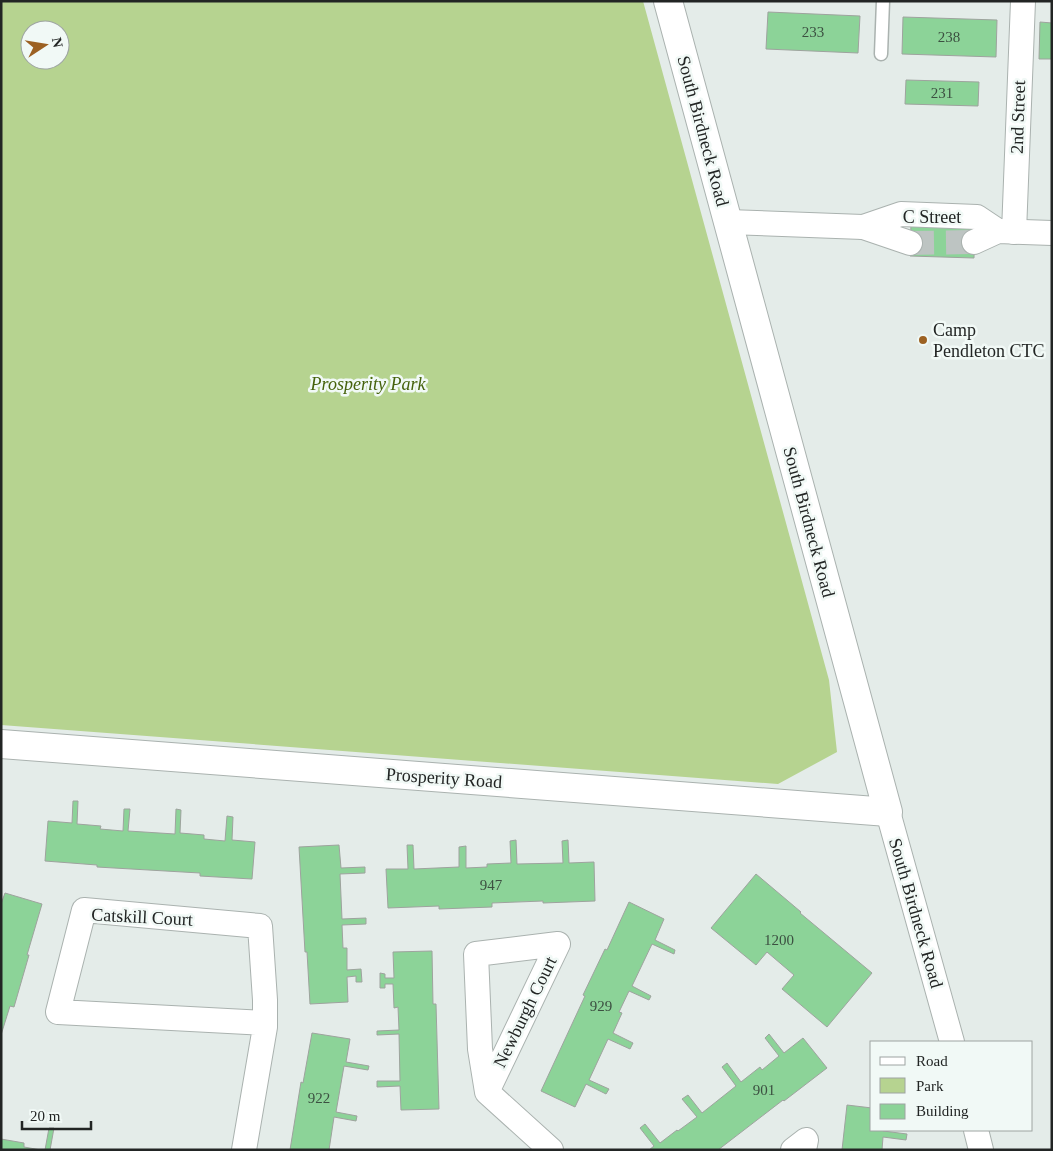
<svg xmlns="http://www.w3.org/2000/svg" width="1053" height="1151" font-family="Georgia,serif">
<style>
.green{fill:#b6d390;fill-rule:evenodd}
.building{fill:#8cd398;stroke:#9ea39e}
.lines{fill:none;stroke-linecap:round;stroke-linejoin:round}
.minor-tunnel{stroke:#bdc4c2;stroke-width:24;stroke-dasharray:24 12;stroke-linecap:butt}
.service-casing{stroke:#aab2af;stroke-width:15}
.minor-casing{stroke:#aab2af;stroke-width:26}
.tertiary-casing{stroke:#aab2af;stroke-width:30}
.service{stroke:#fff;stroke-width:12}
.minor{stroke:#fff;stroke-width:24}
.tertiary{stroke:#fff;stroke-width:28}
.poi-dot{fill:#9c6122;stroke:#f1f9f6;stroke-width:2}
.labels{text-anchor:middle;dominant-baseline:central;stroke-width:5;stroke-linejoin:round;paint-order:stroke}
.number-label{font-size:15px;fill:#3c5041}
.street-label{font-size:18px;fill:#222524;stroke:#f1f9f6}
.poi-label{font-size:18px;fill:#222524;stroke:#f1f9f6;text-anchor:start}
.park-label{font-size:18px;font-style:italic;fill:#45620c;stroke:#f1f9f6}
</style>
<rect width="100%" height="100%" fill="#e4ece9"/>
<!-- green -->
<path class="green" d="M1 1H643L829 680 837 752 778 784 1 725ZM30 30H60V60H30Z"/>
<!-- building -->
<g class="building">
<path d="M768 12 860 16 858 53 766 49Z"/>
<path d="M903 17 997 20 996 57 902 54Z"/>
<path d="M1040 22 1052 23V59H1039Z"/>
<path d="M906 80 979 82 978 106 905 104Z"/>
<path d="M911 223 975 225 974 258 910 256Z"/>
<path d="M73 801H78L77 824 101 826 100 829 123 831 124 809H130L128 831 175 834 176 809 181 810 180 833 204 835V839L225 841 227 816 233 817 232 840 255 842 252 879 200 876V873L97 867V865L45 861 48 821 72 823Z"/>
<path d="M516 840 517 864 563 863 562 841 568 840 569 863 594 862 595 901 543 903V901L492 903V907L439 909V906L388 908 386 869H408L407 845H413L414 869 459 867V847L466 846V868L487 867V864L511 863 510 841Z"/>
<path d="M339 845 341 868 365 867V873L340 874 342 919 366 918V924L342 925 343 948H347V970L361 969 362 982H356V976L347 977 348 1002 310 1004 307 952H305L299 847Z"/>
<path d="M756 874 801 912 800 913 872 973 827 1027 782 989 794 975 767 952 756 965 711 928Z"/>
<path d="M5 893 42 904 27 955H29L14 1007 10 1006 1 1035V904Z"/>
<path d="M629 902 664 919 655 940 675 950 674 954 652 944 632 986 651 996 649 1000 629 991 619 1012 622 1013 613 1033 633 1043 630 1049 608 1039 589 1080 609 1089 606 1094 586 1084 575 1107 541 1091 585 996 583 995 605 949 607 950Z"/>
<path d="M432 951 433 1004H436L439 1109 401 1110 400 1086 377 1087V1081H400L399 1034 377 1035V1031L399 1030 398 1007 394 1008 393 984H385V988H380V973L385 974V978H394L393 952Z"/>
<path d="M312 1033 350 1039 346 1062 369 1066 368 1070 344 1066 336 1112 357 1116 356 1121 334 1117 329 1150H290L301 1082 303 1083Z"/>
<path d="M769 1034 784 1053 803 1038 827 1068 784 1101 783 1100 718 1150H649L654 1146 640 1128 645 1124 660 1143 677 1130 678 1131 697 1117 682 1099 688 1095 702 1113 736 1086 722 1067 727 1063 741 1082 760 1067 762 1070 779 1056 765 1038Z"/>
<path d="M847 1105 872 1108V1130H884L883 1131 907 1134 906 1140 883 1137 882 1150H842Z"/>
<path d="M49 1128H54L50 1150H45Z"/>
<path d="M1 1139 24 1143V1147L41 1150H1Z"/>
</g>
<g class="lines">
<!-- minor-tunnel -->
<path class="minor-tunnel" d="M910 243 974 242"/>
<!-- service casing -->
<g class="service-casing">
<path id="service" d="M881 54 883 1"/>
</g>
<!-- minor casing -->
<g class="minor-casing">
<g id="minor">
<path d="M728 222 863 227 910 243"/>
<path d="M863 227 901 214 977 217 998 231"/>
<path d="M1014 232 1023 1"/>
<path d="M974 242 998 231 1052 233"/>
<path d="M888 812 952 1042"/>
<path d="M487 1092 558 944 476 954 480 1049 487 1092 551 1150"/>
<path d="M976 1130 981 1150"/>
<path d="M244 1150 265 1027V1000L260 926 84 910 58 1012 265 1023"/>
<path d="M793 1150 806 1140 804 1150"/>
</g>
</g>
<!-- tertiary casing -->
<g class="tertiary-casing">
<path id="tertiary" d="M1 744 888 812 668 1"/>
</g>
<!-- service -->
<use href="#service" class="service"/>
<!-- minor -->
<use href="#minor" class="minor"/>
<!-- tertiary -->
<use href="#tertiary" class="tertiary"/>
</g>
<!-- markers -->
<circle class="poi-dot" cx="923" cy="340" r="5"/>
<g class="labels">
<!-- number labels -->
<g class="number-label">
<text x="813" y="32">233</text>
<text x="949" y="37">238</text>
<text x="942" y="93">231</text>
<text x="491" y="885">947</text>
<text x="779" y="940">1200</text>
<text x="601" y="1006">929</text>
<text x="764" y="1090">901</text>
<text x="319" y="1098">922</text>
</g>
<!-- street labels -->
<g class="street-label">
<text transform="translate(1018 117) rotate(-88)">2nd Street</text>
<text transform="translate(703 131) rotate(75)">South Birdneck Road</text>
<text x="932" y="217">C Street</text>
<text transform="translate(809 522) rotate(75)">South Birdneck Road</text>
<text transform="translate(444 778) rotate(4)">Prosperity Road</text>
<text transform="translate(916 913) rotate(74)">South Birdneck Road</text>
<text transform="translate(142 917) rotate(3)">Catskill Court</text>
<text transform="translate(525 1012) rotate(-64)">Newburgh Court</text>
</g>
<!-- poi labels -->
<g class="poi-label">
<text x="933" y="330">Camp<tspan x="933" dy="21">Pendleton CTC</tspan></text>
</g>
<!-- park labels -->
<g class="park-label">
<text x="368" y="384">Prosperity Park</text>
</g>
</g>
<!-- border -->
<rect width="1053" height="1151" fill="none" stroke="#222524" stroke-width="5"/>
<!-- legend -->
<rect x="870" y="1041" width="162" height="90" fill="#f1f9f6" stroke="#9ea4a2"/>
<rect x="880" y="1057" width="25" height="8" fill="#ffffff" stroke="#9ea4a2"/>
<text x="916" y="1066" font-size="15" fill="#222524">Road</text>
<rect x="880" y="1078" width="25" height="15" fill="#b6d390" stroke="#9ea4a2"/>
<text x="916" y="1091" font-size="15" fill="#222524">Park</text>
<rect x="880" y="1104" width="25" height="15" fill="#8cd398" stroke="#9ea4a2"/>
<text x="916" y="1116" font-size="15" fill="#222524">Building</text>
<!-- north arrow -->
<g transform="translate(45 45) rotate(78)"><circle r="24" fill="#f1f9f6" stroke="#9ea4a2"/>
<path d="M0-4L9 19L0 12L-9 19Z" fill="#9c6122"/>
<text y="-8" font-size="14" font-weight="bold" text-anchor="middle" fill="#222524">N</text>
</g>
<!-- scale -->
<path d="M22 1121v8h69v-8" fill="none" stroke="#222524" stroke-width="2.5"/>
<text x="30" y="1121" font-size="15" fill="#222524" stroke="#f1f9f6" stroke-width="4" paint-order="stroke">20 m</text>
</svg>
